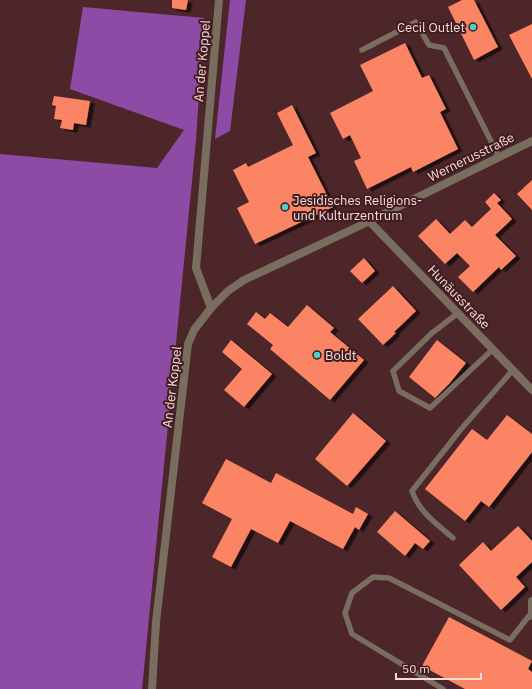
<svg xmlns="http://www.w3.org/2000/svg" width="532" height="689" font-family="'IBM Plex Sans',sans-serif">
<style>
.forest{fill:#8e4ba6}
.building{fill:#fa8464;filter:url(#shadow)}
.lines{fill:none;stroke-linecap:round;stroke-linejoin:round}
.lane{stroke:#786d5f;stroke-width:5.5}
.street{stroke:#786d5f;stroke-width:8}
.poi-dot{fill:#52cdce;stroke:#411c20;stroke-width:1.5}
.labels{text-anchor:middle;dominant-baseline:central;stroke-width:4;stroke-linejoin:round;paint-order:stroke}
.poi-label{font-size:13px;fill:#f5dbdc;stroke:#411c20;text-anchor:start}
.street-label{font-size:13px;fill:#f5dbdc;stroke:#411c20}
</style>
<defs>
<filter id="shadow"><feDropShadow dx="4.5" dy="2.5" stdDeviation="0" flood-color="#0009"/></filter>
</defs>
<rect width="100%" height="100%" fill="#4c2629"/>
<!-- forest -->
<g class="forest">
<path d="M230 0H246L230 131 215 139Z"/>
<path d="M83 7 204 18 196 140 142 689H0V154L157 168 184 130 70 89Z"/>
</g>
<!-- building -->
<g class="building">
<path d="M172 0H188L186 10 172 8Z"/>
<path d="M462 0H474L498 47 474 60 448 7Z"/>
<path d="M532 24V79L509 35Z"/>
<path d="M405 43 422 78 429 75 446 109 440 112 458 149 413 172 411 167 367 189 354 161 361 158 350 135 343 139 330 113 373 91 360 65Z"/>
<path d="M54 96 90 101 86 125 74 123 73 130 60 128 62 120 54 119 56 106 52 105Z"/>
<path d="M292 105 316 153 308 157 333 207 255 244 237 208 249 202 233 170 246 163 248 167 293 145 277 113Z"/>
<path d="M532 180V210L517 194Z"/>
<path d="M494 193 501 200 497 203 512 219 495 235 516 256 501 270 499 267 473 292 458 277 470 266 457 253 445 264 418 236 436 219 450 234 465 220 472 227 493 207 491 209 485 202Z"/>
<path d="M364 258 375 271 362 283 350 271Z"/>
<path d="M393 286 416 311 394 332 396 333 383 345 358 319Z"/>
<path d="M307 305 334 328 330 332 364 360 330 400 270 349 273 345 247 324 256 312 265 319 270 313 288 327Z"/>
<path d="M231 340 272 374 244 407 224 390 242 369 222 352Z"/>
<path d="M437 340 466 363 449 384 435 398 409 377Z"/>
<path d="M353 413 386 441 347 486 315 459Z"/>
<path d="M507 415 532 434V452L489 507 481 501 465 521 425 489 472 429 487 440Z"/>
<path d="M226 459 271 483 276 473 353 514 356 507 368 514 359 530 355 527 343 549 290 521 278 543 251 529 231 567 212 557 232 519 202 503Z"/>
<path d="M395 511 430 541 423 549 415 543 405 556 377 532Z"/>
<path d="M518 526 532 541V562L516 577 525 587 501 610 459 565 483 542 491 551Z"/>
<path d="M449 617 532 661 528 669 532 672V689H465L422 666Z"/>
</g>
<g class="lines">
<!-- lane -->
<g class="lane">
<path d="M362 50 416 22 429 45 444 48 499 157"/>
<path d="M458 313 432 333 393 371 399 391 430 408 493 349"/>
<path d="M453 538C437 524 419 512 412 491L462 428 513 370"/>
<path d="M443 689 352 634 345 613 352 593 373 577 389 578 510 640 532 612"/>
</g>
<!-- street -->
<g class="street">
<path d="M369 221 532 390"/>
<path d="M211 308 228 291 244 280 353 229 532 141"/>
<path d="M532 601V616"/>
<path d="M152 689 156 622 188 344 194 330 211 308 196 268 219 0"/>
</g>
</g>
<!-- markers -->
<g class="poi-dot">
<circle cx="473" cy="27" r="4"/>
<circle cx="285" cy="207" r="4"/>
<circle cx="317" cy="355" r="4"/>
</g>
<g class="labels">
<!-- poi labels -->
<g class="poi-label">
<text x="465" y="27" text-anchor="end">Cecil Outlet</text>
<text x="293" y="200">Jesidisches Religions-<tspan x="293" dy="15">und Kulturzentrum</tspan></text>
<text x="325" y="355">Boldt</text>
</g>
<!-- street labels -->
<g class="street-label">
<text transform="translate(202 61) rotate(-85)">An der Koppel</text>
<text transform="translate(471 157) rotate(-26)">Wernerusstraße</text>
<text transform="translate(459 297) rotate(46)">Hunäusstraße</text>
<text transform="translate(172 387) rotate(-83)">An der Koppel</text>
</g>
</g>
<!-- scale -->
<path d="M396 673v6h85v-6" fill="none" stroke="#f5dbdc" stroke-width="2"/>
<text x="402" y="673" font-size="12" fill="#f5dbdc" stroke="#411c20" stroke-width="3" paint-order="stroke">50 m</text>
</svg>
